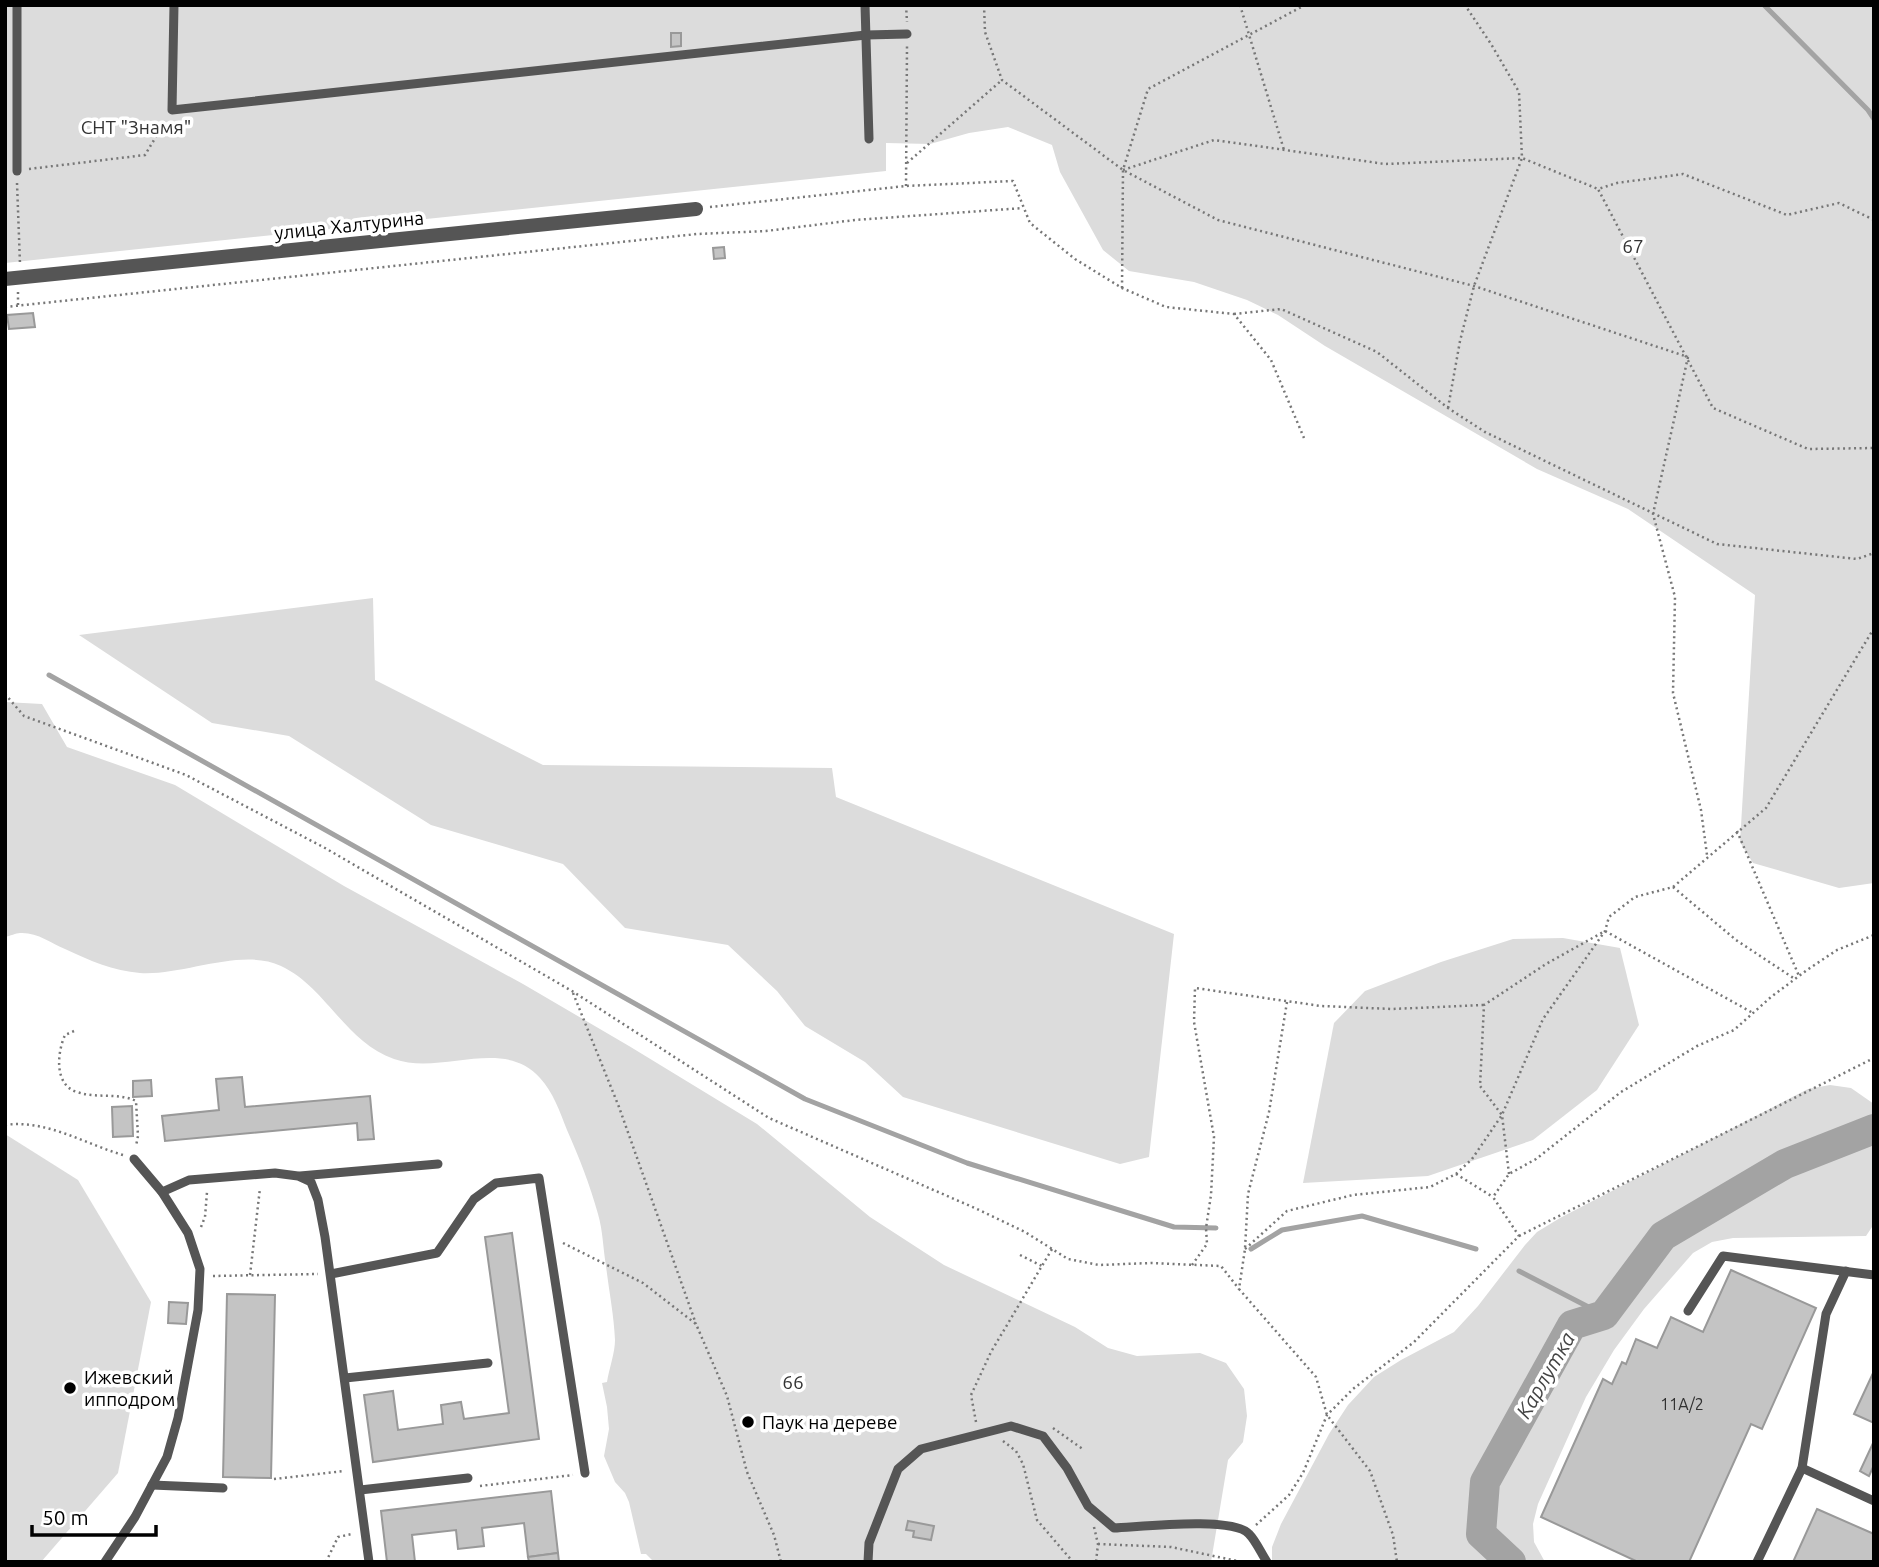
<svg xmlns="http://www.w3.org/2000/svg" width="1879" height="1567" font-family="Ubuntu,sans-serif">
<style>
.green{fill:#dcdcdc}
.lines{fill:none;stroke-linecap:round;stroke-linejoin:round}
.stream{stroke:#a3a3a3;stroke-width:5}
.river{stroke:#a3a3a3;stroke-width:30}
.building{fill:#c4c4c4;stroke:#999;stroke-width:2}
.path{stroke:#777;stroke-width:2.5;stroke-dasharray:2 3.5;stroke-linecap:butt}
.service{stroke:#555;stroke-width:9}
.minor{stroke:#555;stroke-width:14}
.poi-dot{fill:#000;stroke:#fff;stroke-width:2.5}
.labels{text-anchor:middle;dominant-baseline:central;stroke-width:7;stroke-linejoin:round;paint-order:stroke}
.number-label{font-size:16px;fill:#313131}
.park-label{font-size:19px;fill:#333;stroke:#fff}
.street-label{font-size:19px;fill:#000;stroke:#fff}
.poi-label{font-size:19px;fill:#000;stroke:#fff;text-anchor:start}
.water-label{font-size:21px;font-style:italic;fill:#444;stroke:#fff}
</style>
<rect width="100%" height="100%" fill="#fff"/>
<!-- green -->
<g class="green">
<path d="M5 5H1874V883L1839 888 1753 863 1740 842 1755 595 1628 509 1537 469 1325 346 1278 315 1247 300 1194 282 1129 271 1103 250 1060 172 1052 145 1008 127 969 133 930 144 886 143V171L5 263Z"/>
<path d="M373 598 375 680 543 765 832 768 836 797 1174 934 1149 1157 1120 1164 903 1097 865 1062 805 1026 777 991 728 945 625 928 563 864 431 825 289 736 212 723 79 635Z"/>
<path d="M5 702 42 704 67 747 175 785 344 886 523 984 629 1046 757 1124 870 1217 944 1265 1075 1327 1108 1348 1137 1356 1200 1353 1226 1363 1244 1389 1247 1416 1243 1442 1228 1460 1211 1562H654L646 1554H641L629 1502 625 1493 615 1482 604 1456 609 1429 607 1407 602 1383 607 1382C609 1369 615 1353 615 1340 614 1316 609 1291 606 1266 603 1249 603 1231 598 1214 590 1185 579 1157 567 1130 560 1112 553 1092 540 1078 503 1036 441 1076 394 1059 345 1042 326 987 281 966 242 947 183 976 140 973 114 971 88 960 65 949 51 943 37 932 20 933 16 933 10 936 5 937Z"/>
<path d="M1563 938 1620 948 1639 1025 1597 1090 1533 1140 1428 1176 1303 1183 1334 1023 1365 991 1441 962 1513 939Z"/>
<path d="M1830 1085 1851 1088 1874 1104V1224L1866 1236 1733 1238 1712 1242 1693 1253 1644 1309 1614 1350 1586 1397 1538 1504 1533 1524 1534 1542 1545 1562H1272V1547L1281 1524 1329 1434 1348 1405 1374 1377 1401 1360 1454 1332 1478 1306 1525 1245 1537 1232 1560 1218 1808 1089Z"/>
<path d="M5 1134 78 1180 151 1302 118 1473 41 1562H5Z"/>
</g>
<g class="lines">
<!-- stream -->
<g class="stream">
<path d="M1764 5 1868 110 1874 119"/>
<path d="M49 675 805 1099 967 1163 1174 1227 1216 1228"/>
<path d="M1251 1249 1282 1230 1362 1216 1476 1249"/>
<path d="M1519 1271 1604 1315"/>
</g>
<!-- river -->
<path class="river" d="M1511 1562 1481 1534 1485 1482 1572 1325 1604 1315 1663 1236 1785 1164 1874 1129"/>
</g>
<!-- building -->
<g class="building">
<path d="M671 33H681V46L671 47Z"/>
<path d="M724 247 725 258 714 259 713 248Z"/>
<path d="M33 313 35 327 9 329 7 315Z"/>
<path d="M242 1077 245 1107 370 1096 374 1139 358 1140 357 1123 165 1141 162 1116 219 1110 216 1079Z"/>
<path d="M151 1080 152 1096 133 1097V1081Z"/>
<path d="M132 1106 133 1136 113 1137 112 1107Z"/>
<path d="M512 1233 539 1439 373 1462 364 1395 393 1391 398 1430 443 1424 441 1405 461 1402 464 1419 509 1413 485 1237Z"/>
<path d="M1731 1270 1816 1308 1762 1429 1751 1424 1689 1562H1638L1541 1517 1603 1379 1612 1384 1622 1362 1626 1364 1636 1339 1657 1348 1671 1317 1703 1332Z"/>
<path d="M227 1294 275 1295 271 1478 223 1477Z"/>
<path d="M169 1302 188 1303 186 1324 168 1323Z"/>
<path d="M1874 1371V1423L1854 1414Z"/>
<path d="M1874 1441V1465L1869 1476 1860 1471Z"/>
<path d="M551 1491 558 1553 528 1557 524 1523 482 1528 484 1546 458 1549 456 1530 412 1535 415 1562H387L381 1511Z"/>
<path d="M1817 1509 1874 1534V1562H1793Z"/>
<path d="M908 1521 934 1526 931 1540 913 1537 914 1531 906 1530Z"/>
<path d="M558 1553 559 1562H529L528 1557Z"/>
</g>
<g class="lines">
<!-- path -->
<g class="path">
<path d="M906 5 907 22"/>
<path d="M984 5 985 32 1002 80 1123 170 1218 220 1474 286 1688 357"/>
<path d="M1240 5 1284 150"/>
<path d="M907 163 1002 80"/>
<path d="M29 169 145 155 166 120"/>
<path d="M1123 170 1214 140 1385 164 1522 158 1598 189"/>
<path d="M17 183 20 264"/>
<path d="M906 186 907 46"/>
<path d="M710 207 906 186 1013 181 1030 223 1075 259 1122 288 1166 307 1234 314 1271 360 1304 438"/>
<path d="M1874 220 1839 203 1787 215 1683 174 1617 183 1598 189 1713 408 1808 449 1874 448"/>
<path d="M1122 288 1123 170 1148 89 1305 5"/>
<path d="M18 305V291"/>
<path d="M5 307 697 234 766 231 855 220 1023 208"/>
<path d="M1234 314 1281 309 1377 352 1448 408 1485 432 1717 544 1857 559 1874 553"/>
<path d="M1688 357 1653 514 1675 597 1673 693 1701 810 1707 855"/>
<path d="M1448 408 1460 341 1474 286 1522 158 1519 92 1491 44 1465 5"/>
<path d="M5 694 24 716 186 775 325 848 572 991 769 1118 977 1209 1025 1232 1068 1259 1099 1265 1151 1263 1221 1266 1239 1289"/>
<path d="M1737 831 1799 976"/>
<path d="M1673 887 1736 940 1795 979"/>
<path d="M573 993 619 1107 696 1324"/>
<path d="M1287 1002 1269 1112 1248 1194 1245 1249 1239 1289 1316 1377 1327 1415 1370 1471 1393 1535 1397 1562"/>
<path d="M74 1031 65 1035C57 1053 54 1085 77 1092 97 1099 117 1092 136 1101L138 1136 136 1146"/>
<path d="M5 1125C46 1119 85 1144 123 1155"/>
<path d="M1456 1174 1493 1197"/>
<path d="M1509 1174 1502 1115 1480 1086 1484 1005 1546 964 1605 931 1753 1013"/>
<path d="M201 1227 205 1217 207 1192"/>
<path d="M1519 1236 1874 1058"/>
<path d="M563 1243 643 1283 696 1324 727 1396 747 1472 774 1535 781 1562"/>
<path d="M1245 1249 1287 1211 1353 1195 1430 1187 1456 1174 1472 1159 1502 1115 1543 1019 1605 931 1609 917 1635 897 1673 887 1766 808 1874 628"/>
<path d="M1020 1255 1042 1266"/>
<path d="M1192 1265 1207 1244 1206 1228 1211 1195 1214 1137 1194 1022 1195 988 1321 1006 1392 1009 1484 1005"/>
<path d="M250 1275 260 1188"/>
<path d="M213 1276 318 1274"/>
<path d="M976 1422 971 1395 991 1352 1052 1249"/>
<path d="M1053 1428 1084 1450"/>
<path d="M1003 1441 1016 1451 1023 1464 1037 1520 1073 1562"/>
<path d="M274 1479 344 1471"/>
<path d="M480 1486 573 1475"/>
<path d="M1256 1525 1289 1495 1303 1473 1327 1415 1353 1389 1414 1342 1519 1236 1493 1197 1509 1174 1536 1159 1621 1092 1697 1046 1734 1030 1771 997 1807 970 1837 950 1874 935"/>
<path d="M1094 1527 1098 1544 1096 1562"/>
<path d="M1098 1544 1171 1547 1242 1562"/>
<path d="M326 1562 338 1537 352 1534"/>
</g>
<!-- service -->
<g class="service">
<path d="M174 5 172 110 866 35 907 34"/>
<path d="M865 5 869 139"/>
<path d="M17 171V5"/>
<path d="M300 1176 438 1164"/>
<path d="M162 1192 189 1180 275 1173 298 1176 311 1182 318 1200 325 1237 369 1562"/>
<path d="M331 1274 437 1253 474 1199 496 1183 539 1178 585 1473"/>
<path d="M1688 1311 1723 1256 1874 1275"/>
<path d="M345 1378 488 1363"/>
<path d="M1802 1468 1874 1501"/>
<path d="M152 1485 223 1488"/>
<path d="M360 1490 468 1478"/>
<path d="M105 1562 135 1517 167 1457 178 1418 198 1310 200 1269 188 1233 162 1192 134 1159"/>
<path d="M868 1562 869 1543 898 1469 921 1449 1011 1426 1043 1436 1067 1468 1088 1506 1114 1528C1140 1527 1233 1516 1249 1534 1256 1541 1261 1553 1267 1562"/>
<path d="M1757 1562 1802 1468 1826 1314 1846 1271"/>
</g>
<!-- minor -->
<path class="minor" d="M5 279 696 209"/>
</g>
<!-- markers -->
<g class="poi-dot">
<circle cx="70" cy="1388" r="7"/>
<circle cx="748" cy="1422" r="7"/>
</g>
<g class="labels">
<!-- number labels -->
<g class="number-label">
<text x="1682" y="1404">11А/2</text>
</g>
<!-- park labels -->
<g class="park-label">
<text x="136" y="127">СНТ "Знамя"</text>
<text x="1633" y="246">67</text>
<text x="793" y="1382">66</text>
</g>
<!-- street labels -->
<g class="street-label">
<text transform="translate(349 225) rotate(-6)">улица Халтурина</text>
</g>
<!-- poi labels -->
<g class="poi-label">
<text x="84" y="1377">Ижевский<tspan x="84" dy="22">ипподром</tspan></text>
<text x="762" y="1422">Паук на дереве</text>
</g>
<!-- water labels -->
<g class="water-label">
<text transform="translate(1545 1375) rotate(-60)">Карлутка</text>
</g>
</g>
<!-- border -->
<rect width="1879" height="1567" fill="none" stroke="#000000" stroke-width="14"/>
<!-- scale -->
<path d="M32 1525v10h124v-10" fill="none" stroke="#000000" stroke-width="3.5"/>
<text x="42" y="1525" font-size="21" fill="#000000" stroke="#ffffff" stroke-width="5" paint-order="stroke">50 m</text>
</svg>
